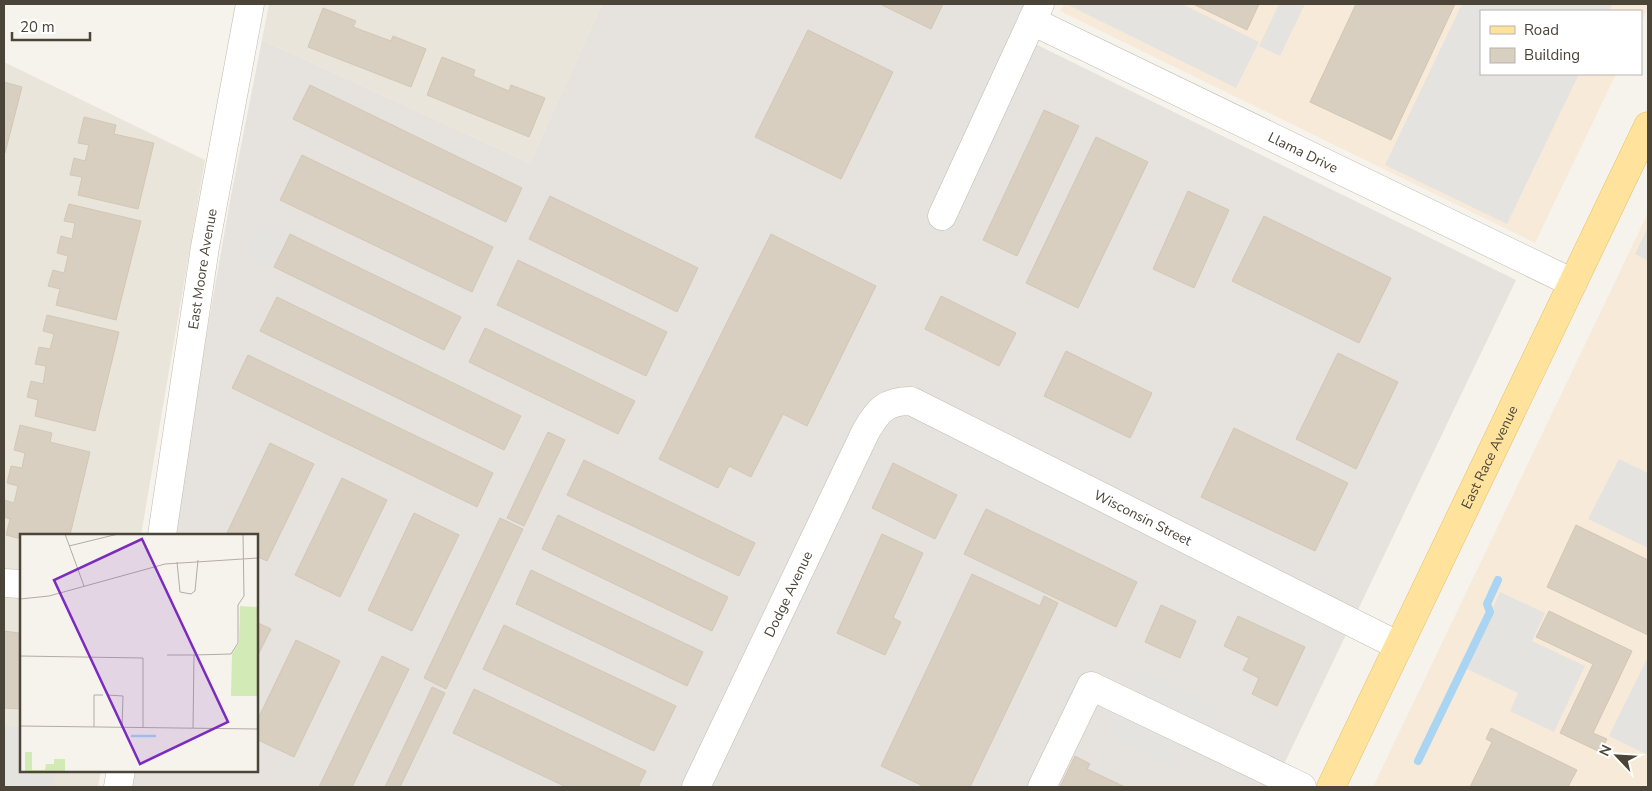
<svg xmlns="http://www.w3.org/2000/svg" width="1652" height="791" font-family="'Nunito Sans',sans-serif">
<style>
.residential{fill:#eae5da}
.commercial{fill:#f7ead8}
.industrial{fill:#e6e2dd}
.parking{fill:#e5e3e0}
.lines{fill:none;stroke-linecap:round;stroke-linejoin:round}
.stream{stroke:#a9d4f2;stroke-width:8}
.building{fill:#d8cfc1;stroke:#d3c7b4}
.minor-casing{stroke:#c2bbae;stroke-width:29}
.major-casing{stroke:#e6c16a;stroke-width:29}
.minor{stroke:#fff;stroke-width:28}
.major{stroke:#ffe39c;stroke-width:28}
.labels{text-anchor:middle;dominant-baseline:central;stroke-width:4;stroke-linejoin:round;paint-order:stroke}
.street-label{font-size:14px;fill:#4b4439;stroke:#fff}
.inset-river{fill:none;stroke:#a9d4f2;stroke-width:2.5}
.inset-road{fill:none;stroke:#b2ada4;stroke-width:1}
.view{fill:#7b2cbf;fill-opacity:0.15;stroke:#7b2cbf;stroke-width:2.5}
.inset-edge{fill:none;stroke:#4b4439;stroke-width:2.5}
</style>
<rect width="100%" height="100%" fill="#f6f3ec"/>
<!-- residential -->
<g class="residential">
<path d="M269 4H602L530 163 262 40Z"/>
<path d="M4 62 205 160 141 535H21V770H101L98 787H4Z"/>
</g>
<!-- commercial -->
<g class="commercial">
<path d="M1064 4H1648V7L1641 23V11H1481V74H1616L1535 243 1060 11Z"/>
<path d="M1648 213V787H1373Z"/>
</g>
<!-- industrial -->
<path class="industrial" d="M602 4H1024L1011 32 1516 280 1273 787H131L134 770H256V535H174L202 360 230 201 262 40 530 163Z"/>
<!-- parking -->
<g class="parking">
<path d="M1071 4H1182L1259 42 1236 88 1070 6Z"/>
<path d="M1279 4H1305L1280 56 1259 46Z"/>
<path d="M1462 4H1613L1609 11H1481V74H1579L1507 224 1385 165Z"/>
<path d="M265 225 286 240 273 266 245 252Z"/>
<path d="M1648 227V261L1635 254Z"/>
<path d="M1619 459 1648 473V548L1588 519Z"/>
<path d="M1500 592 1545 613 1532 641 1585 666 1554 732 1510 711 1518 693 1465 668Z"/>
<path d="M1647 659 1648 660V755L1609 736Z"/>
<path d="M1137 672 1217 708 1208 729 1127 693Z"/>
<path d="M1117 715 1179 744 1170 763 1107 734Z"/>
<path d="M4 725 21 727V770H56L54 787H4Z"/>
</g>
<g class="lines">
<!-- stream -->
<path class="stream" d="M1418 761 1490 612 1487 604 1498 580"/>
</g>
<!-- building -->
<g class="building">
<path d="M880 4H943L931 29Z"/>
<path d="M1193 4H1259L1247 30Z"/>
<path d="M1356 4H1455L1391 140 1310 102Z"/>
<path d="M323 8 356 21 353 27 391 41 393 36 426 49 411 87 308 47Z"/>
<path d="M808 30 893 72 841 179 755 137Z"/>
<path d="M442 57 475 70 473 76 509 91 511 85 545 98 529 137 427 95Z"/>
<path d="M4 82 22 87 5 153 4 152Z"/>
<path d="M310 85 522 188 506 222 293 119Z"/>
<path d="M1044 110 1079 126 1017 256 983 240Z"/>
<path d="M84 117 116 125 114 134 154 143 138 209 78 195 82 177 70 175 74 158 85 161 89 145 78 143Z"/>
<path d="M1096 137 1148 162 1078 308 1026 283Z"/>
<path d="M302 155 493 247 472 292 280 200Z"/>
<path d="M1188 191 1229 210 1194 288 1153 269Z"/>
<path d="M550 196 698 268 677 312 529 239Z"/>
<path d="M69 204 141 221 116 320 56 305 60 289 48 286 53 270 64 273 68 256 57 253 61 236 72 239 75 223 64 221Z"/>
<path d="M1264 216 1391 278 1359 343 1232 281Z"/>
<path d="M290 234 461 317 444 350 274 267Z"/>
<path d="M771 234 876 286 807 426 783 414 751 477 729 466 718 488 659 459Z"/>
<path d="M518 260 667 332 646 376 497 305Z"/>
<path d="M941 296 1016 333 999 366 925 329Z"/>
<path d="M277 297 521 416 504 450 260 331Z"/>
<path d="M47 315 119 332 95 431 35 416 38 400 27 397 31 381 43 384 46 366 35 364 39 347 50 349 54 334 43 331Z"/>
<path d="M485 328 635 401 618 434 469 362Z"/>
<path d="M1066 351 1152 393 1130 438 1044 396Z"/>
<path d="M1338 353 1398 382 1356 469 1296 439Z"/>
<path d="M248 355 493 473 477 507 232 388Z"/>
<path d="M20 425 52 433 50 442 90 452 70 535H21V539L6 535 10 519 4 517V500L14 503 18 486 7 483 11 466 22 468 25 453 14 450Z"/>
<path d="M1234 428 1348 483 1315 551 1201 497Z"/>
<path d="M548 432 565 440 524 526 507 518Z"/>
<path d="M270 443 314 464 267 561 256 556V535H226Z"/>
<path d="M584 460 755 543 739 576 567 495Z"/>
<path d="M893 463 957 495 935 539 872 508Z"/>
<path d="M342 478 387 500 340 597 295 575Z"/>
<path d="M986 509 1137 582 1116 627 964 554Z"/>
<path d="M414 513 459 535 412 631 368 610Z"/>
<path d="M558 515 728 597 712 631 542 549Z"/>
<path d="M500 518 523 529 446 689 424 678Z"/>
<path d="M1576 525 1648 560V635L1547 587Z"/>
<path d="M882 534 923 553 893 618 901 622 885 655 837 633Z"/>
<path d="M531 570 703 652 687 686 516 604Z"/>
<path d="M972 574 1040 606 1044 596 1058 603 970 787H925L881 766Z"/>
<path d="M1161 605 1196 621 1180 658 1145 642Z"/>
<path d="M1549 611 1632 651 1593 733 1607 739 1600 752 1560 733 1593 664 1536 637Z"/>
<path d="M1238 616 1305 647 1277 706 1252 694 1259 678 1243 670 1249 658 1224 646Z"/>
<path d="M256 622 271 629 256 659Z"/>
<path d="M504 625 676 706 654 751 483 669Z"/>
<path d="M4 631 19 633V641L21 642V709L4 708Z"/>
<path d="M296 640 340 661 294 757 256 739V723Z"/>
<path d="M382 656 409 669 352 787H319Z"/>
<path d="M432 687 445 693 400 787H385Z"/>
<path d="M474 689 646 771 638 787H566L453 733Z"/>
<path d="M1491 728 1577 770 1568 787H1470L1492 742 1486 739Z"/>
<path d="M1075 756 1090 764 1087 769 1125 787H1060Z"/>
</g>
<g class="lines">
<!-- minor casing -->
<g class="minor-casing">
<g id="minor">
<path id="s1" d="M1040 4 1032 21 1573 283"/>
<path d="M942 216 1032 21"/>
<path id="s2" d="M162 535 205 247 250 4"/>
<path d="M4 583 21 584"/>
<path d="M118 787 121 770"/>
<path id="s3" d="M696 787 866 431C878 410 886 401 911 401L1399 646"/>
<path d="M1042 787 1091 686 1302 787"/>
</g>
</g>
<!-- major casing -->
<g class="major-casing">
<g id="major">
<path id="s4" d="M1331 787 1648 126"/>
</g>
</g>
<!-- minor -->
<use href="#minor" class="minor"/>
<!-- major -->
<use href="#major" class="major"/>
</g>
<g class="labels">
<!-- street labels -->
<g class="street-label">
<text stroke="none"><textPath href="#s1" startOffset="320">Llama Drive</textPath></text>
<text stroke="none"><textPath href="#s2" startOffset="269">East Moore Avenue</textPath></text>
<text stroke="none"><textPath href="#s4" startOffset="366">East Race Avenue</textPath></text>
<text stroke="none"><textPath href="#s3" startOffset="712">Wisconsin Street</textPath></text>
<text stroke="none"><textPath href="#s3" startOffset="214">Dodge Avenue</textPath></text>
</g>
</g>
<!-- overview -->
<g transform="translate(20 534)">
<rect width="238" height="238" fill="#f6f3ec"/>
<path d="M220 72 237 73V162H211L212 120 219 109ZM5 218H12V236H25L26 230H34V225H45V237H5Z" fill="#d2eab5"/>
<path class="inset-river" d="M111 202H136"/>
<path class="inset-road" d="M45 0 64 52M49 12 98 0M157 28 160 58 171 60 175 57 178 26M0 65 29 62 145 30 238 24M147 121H174M0 122 123 124V194M87 161 103 162 102 194M0 192 238 195M74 193V161H83M173 194 174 121 211 120 218 109V71L224 62 223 0"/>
<path class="view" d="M122 5 208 188 120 230 34 46Z"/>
<rect width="238" height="238" class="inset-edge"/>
</g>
<!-- border -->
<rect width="1652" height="791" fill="none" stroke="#4b4439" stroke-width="10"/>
<!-- legend -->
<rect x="1480" y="10" width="162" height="65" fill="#ffffff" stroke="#b7b4b0"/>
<rect x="1490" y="26" width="25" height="8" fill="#ffe39c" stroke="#b7b4b0"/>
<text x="1524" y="35" font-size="15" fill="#4b4439">Road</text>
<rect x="1490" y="48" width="25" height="15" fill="#d8cfc1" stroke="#b7b4b0"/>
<text x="1524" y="60" font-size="15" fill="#4b4439">Building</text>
<!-- north arrow -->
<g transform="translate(1617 756) rotate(295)" stroke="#ffffff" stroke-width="4" paint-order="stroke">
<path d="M0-4L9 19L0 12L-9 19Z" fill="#4b4439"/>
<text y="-8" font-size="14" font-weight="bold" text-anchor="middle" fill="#4b4439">N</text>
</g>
<!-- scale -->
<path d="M12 32v8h78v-8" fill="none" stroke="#4b4439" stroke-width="2.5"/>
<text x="20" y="32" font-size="15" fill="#4b4439" stroke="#ffffff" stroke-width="4" paint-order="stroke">20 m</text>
</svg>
